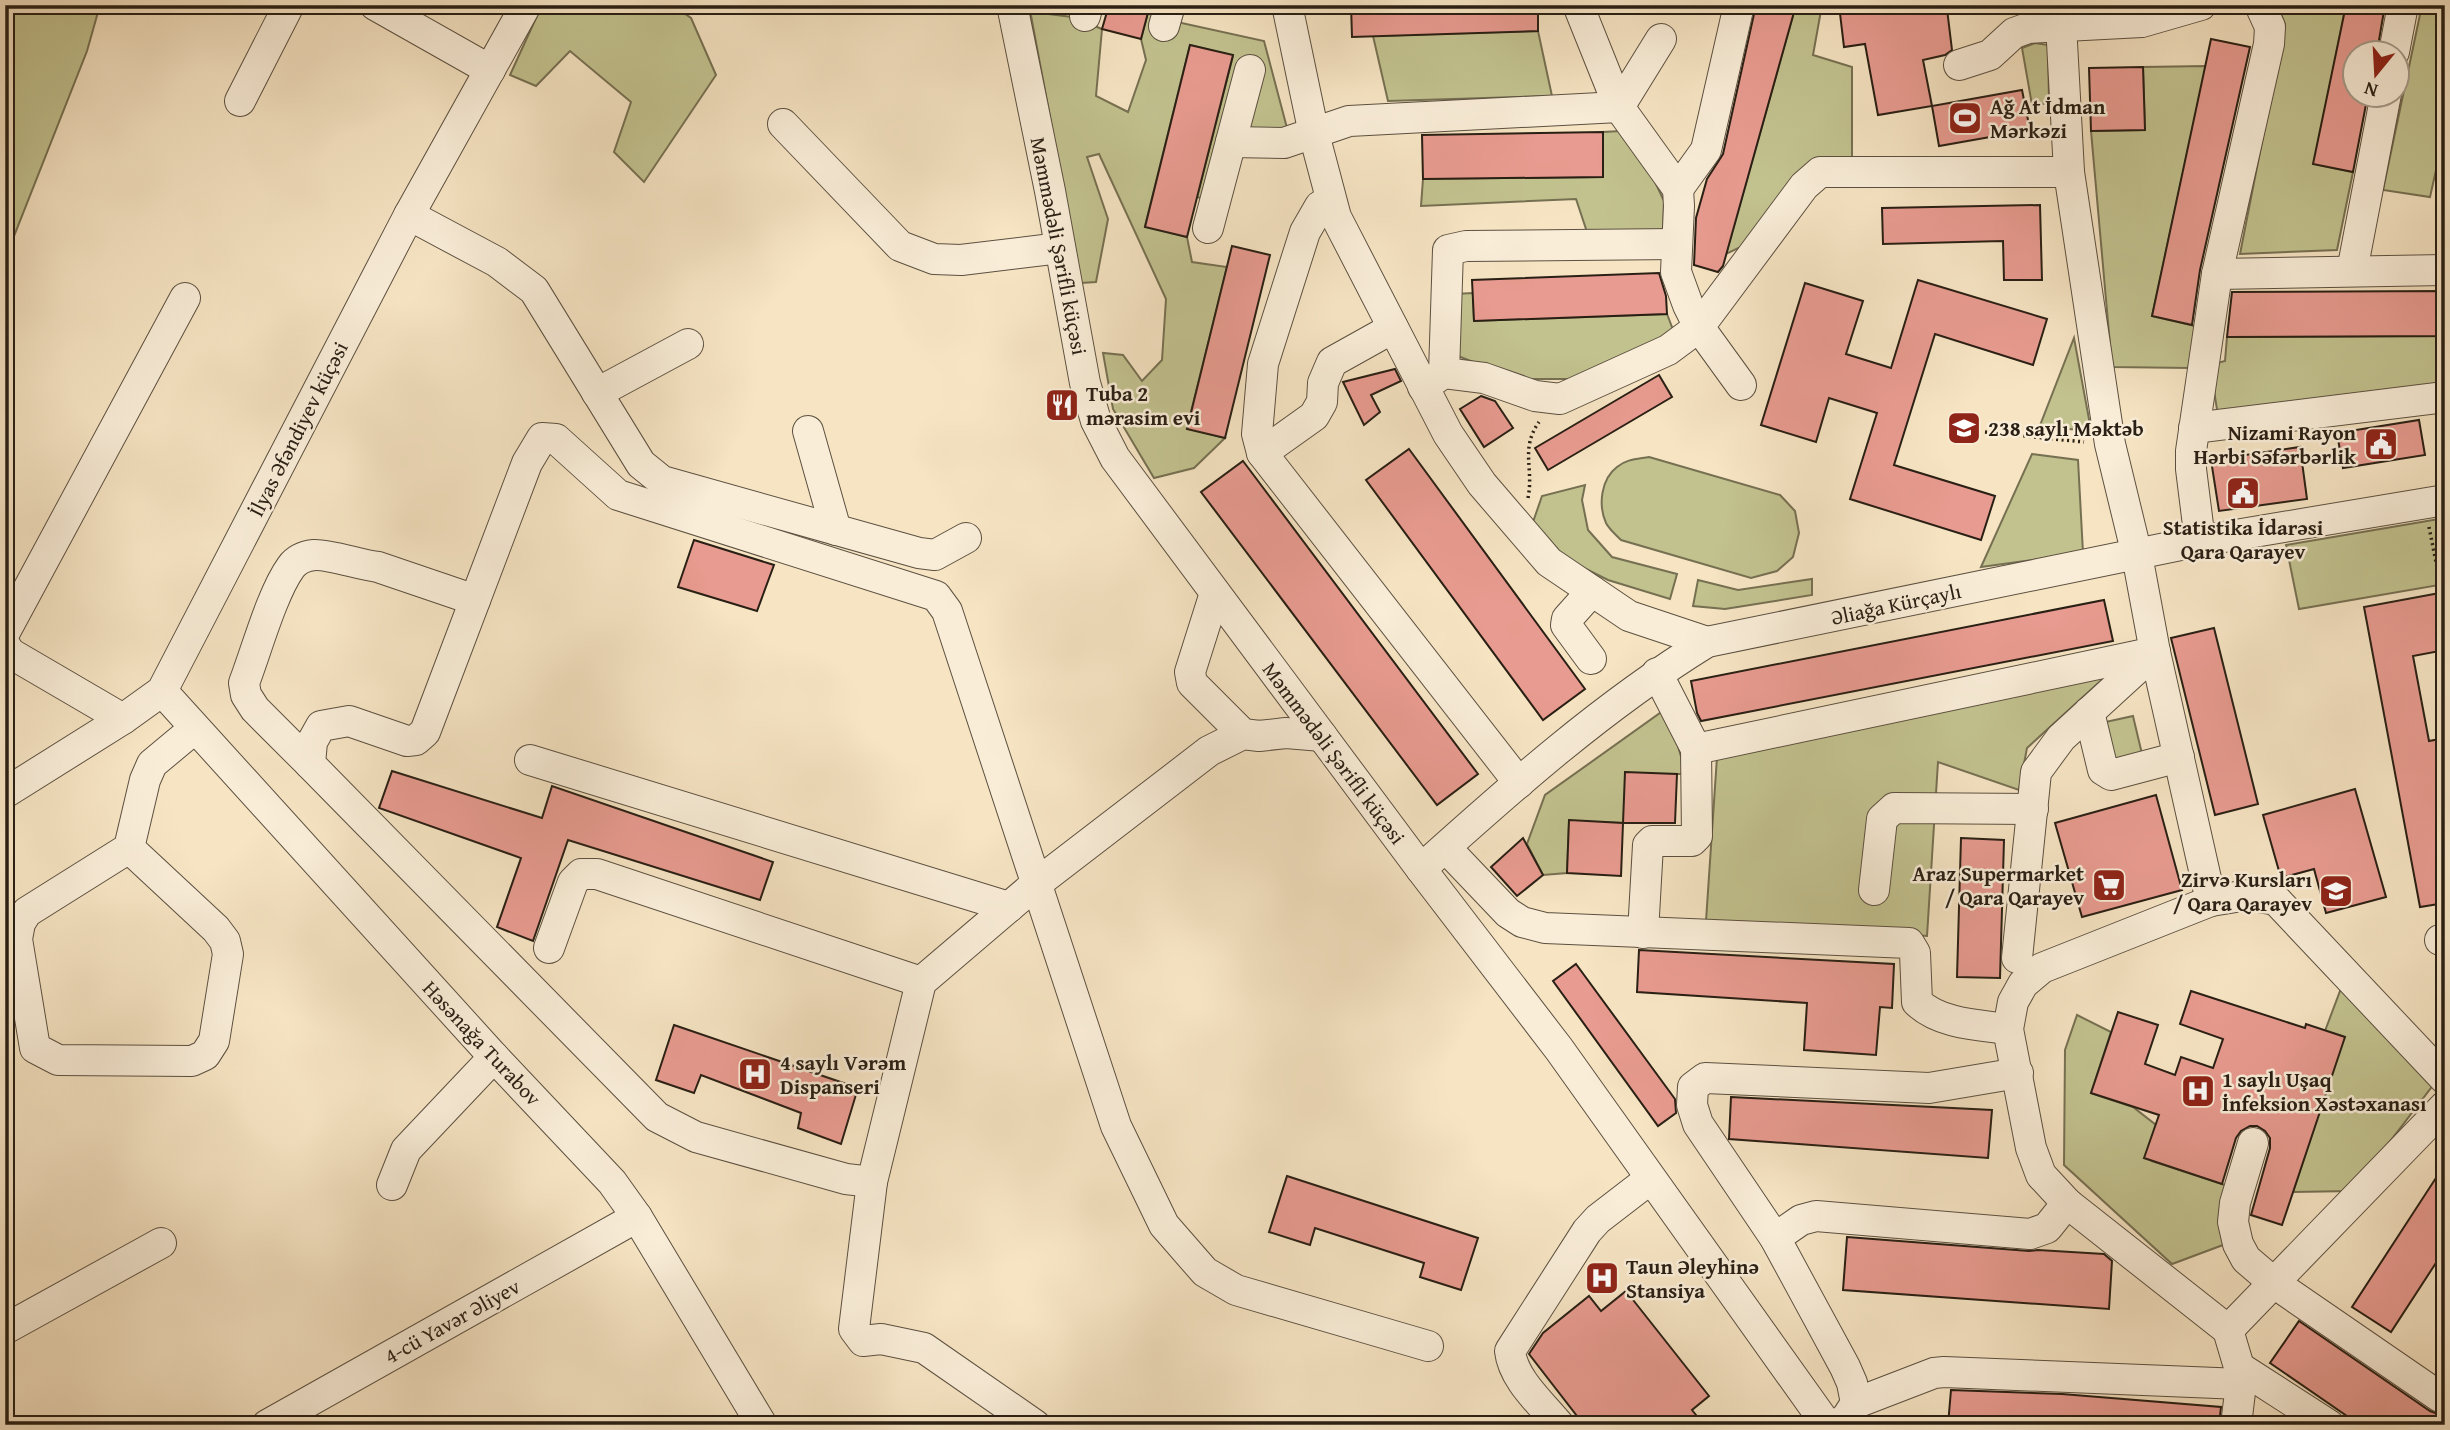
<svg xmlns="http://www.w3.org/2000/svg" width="2450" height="1430" font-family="'Gentium Book Plus',serif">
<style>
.green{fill:#c2c28f;stroke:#767052;stroke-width:2}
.building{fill:#e89b90;stroke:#291f14;stroke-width:2}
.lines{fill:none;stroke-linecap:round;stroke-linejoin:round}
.minor-casing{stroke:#5c5040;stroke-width:32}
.path{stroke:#291f14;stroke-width:3.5;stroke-dasharray:2 3.5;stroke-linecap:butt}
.minor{stroke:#f9edd8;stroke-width:30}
.labels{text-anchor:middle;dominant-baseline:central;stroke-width:5;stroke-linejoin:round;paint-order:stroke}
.poi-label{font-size:21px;font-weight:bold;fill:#291f14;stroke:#f9edd8;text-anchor:start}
.street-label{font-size:21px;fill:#291f14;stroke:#f9edd8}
</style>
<rect width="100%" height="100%" fill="#f6e4c3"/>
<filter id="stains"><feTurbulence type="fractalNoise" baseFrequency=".00286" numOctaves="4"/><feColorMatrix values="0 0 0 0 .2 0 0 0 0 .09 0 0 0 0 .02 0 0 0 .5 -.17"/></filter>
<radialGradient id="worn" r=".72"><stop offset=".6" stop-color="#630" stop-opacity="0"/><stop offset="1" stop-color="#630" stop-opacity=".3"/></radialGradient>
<!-- green -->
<g class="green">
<path d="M5 5H100L87 51 5 259Z"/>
<path d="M542 5H672L691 18 716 75 644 182 614 152 631 102 570 51 536 86 510 75Z"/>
<path d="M1029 5H1047L1049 14 1072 17 1102 29 1096 96 1128 112 1146 60 1141 39 1150 5H1181L1177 22 1264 41 1287 128 1256 134 1208 200 1197 197 1233 56 1190 45 1145 226 1187 237 1192 262 1227 267 1187 428 1225 438 1194 468 1154 478 1113 409 1103 353 1123 355 1142 381 1162 360 1166 299 1099 154 1087 157 1108 219 1096 282 1081 283Z"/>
<path d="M1796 5H1822L1813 55 1852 67V161L1747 244 1726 254Z"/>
<path d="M2277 5H2346L2314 164 2353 172 2337 250 2240 254 2285 24Z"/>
<path d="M2422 5H2445V130L2430 197 2383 190Z"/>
<path d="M1538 31 1552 96 1388 101 1373 36Z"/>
<path d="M2035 43 2048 45 2049 103 2032 105 2022 48Z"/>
<path d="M2206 66 2152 316 2195 326 2190 368 2112 367 2091 131 2145 130 2143 67Z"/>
<path d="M1621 131 1648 167 1664 201 1663 235H1588L1576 199 1421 206 1423 179 1603 177V132Z"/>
<path d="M1473 293 1474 321 1667 314 1675 335 1573 379H1516L1458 356 1454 294Z"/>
<path d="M2445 336V390L2218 416 2210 365 2225 361 2227 337Z"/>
<path d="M2074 338 2091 430 2039 428Z"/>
<path d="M2032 454 2078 460 2083 553 1981 567Z"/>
<path d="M1649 457 1780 495 1795 511 1799 533 1793 557 1777 571 1751 578 1621 540C1616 535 1609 529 1606 523 1598 505 1601 479 1617 467 1626 459 1638 459 1649 457Z"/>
<path d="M1585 485 1582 500 1588 530 1612 557 1677 574 1670 599 1608 580 1566 559 1533 522 1542 496Z"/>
<path d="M2445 518V584L2299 609 2286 545Z"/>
<path d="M1812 579V595L1725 609 1693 606 1698 580 1738 590Z"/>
<path d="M2106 676 2027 748 2019 790 1938 762 1927 936 1706 921 1717 757Z"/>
<path d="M1667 708 1686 774H1677L1623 823 1569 821 1567 873 1543 875 1527 844 1545 795Z"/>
<path d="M2133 716 2142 754 2110 761 2101 723Z"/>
<path d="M2343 983 2437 1080 2352 1191 2293 1192 2344 1037 2325 1031Z"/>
<path d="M2077 1015 2111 1032 2091 1093 2133 1107 2156 1125 2152 1161 2228 1186 2239 1239 2172 1264 2064 1165 2065 1050Z"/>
</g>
<!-- building -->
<g class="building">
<path d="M1109 5H1150L1141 39 1102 29Z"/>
<path d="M1351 5H1538V31L1352 37Z"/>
<path d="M1756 5H1796L1723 266 1718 272 1694 265 1696 218 1707 179 1723 154Z"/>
<path d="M1839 5H1897L1947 9 1952 50 1945 55 1923 60 1932 106 1878 115 1865 44 1844 47Z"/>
<path d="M2346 5H2385L2377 52H2356V94H2368L2353 172 2313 164Z"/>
<path d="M2211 39 2250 47 2200 270 2192 325 2152 316Z"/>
<path d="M1190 45 1233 55 1187 237 1145 227Z"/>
<path d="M2143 67 2145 130 2091 131 2089 68Z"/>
<path d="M2022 90 2030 130 1939 146 1932 106Z"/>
<path d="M1603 132V177L1423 179 1422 135Z"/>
<path d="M2040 205 2042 280H2004L2003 241 1883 244 1882 208Z"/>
<path d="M1232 246 1270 255 1225 438 1187 429Z"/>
<path d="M1659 273 1666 296 1667 314 1474 321 1472 280Z"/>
<path d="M1918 280 2047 319 2033 365 1935 334 1894 465 1995 496 1981 540 1850 499 1877 413 1829 398 1816 442 1761 425 1805 283 1863 301 1846 354 1891 368Z"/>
<path d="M2445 291V336L2227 337 2232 292Z"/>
<path d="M1395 369 1401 381 1371 395 1380 412 1364 425 1343 382Z"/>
<path d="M1659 375 1672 397 1548 470 1535 448Z"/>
<path d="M1481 396 1495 401 1513 428 1484 447 1460 409Z"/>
<path d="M2419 420 2425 455 2343 468 2337 433Z"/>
<path d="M2300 447 2307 499 2219 511 2211 460Z"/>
<path d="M1409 449 1585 689 1543 720 1366 480Z"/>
<path d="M1243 461 1478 774 1437 805 1201 492Z"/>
<path d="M694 540 774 565 757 611 678 587Z"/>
<path d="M2445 592V650L2413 656 2429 741 2445 738V791H2441L2445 812V903L2420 907 2364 607Z"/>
<path d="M2104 600 2113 641 1701 721 1697 713 1691 681Z"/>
<path d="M2214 628 2258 804 2215 815 2171 638Z"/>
<path d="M392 771 542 818 552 786 773 862 760 900 568 840 533 941 497 927 521 858 379 808Z"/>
<path d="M1625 772 1677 774 1675 823H1623Z"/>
<path d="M2355 789 2386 897 2326 913 2314 869 2281 878 2263 815Z"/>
<path d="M2156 795 2182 890 2082 917 2055 823Z"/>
<path d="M1569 820 1623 823 1621 876 1567 873Z"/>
<path d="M1523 838 1543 875 1517 896 1491 867Z"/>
<path d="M1961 838 2004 840 2000 978 1957 977Z"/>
<path d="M1639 950 1894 964 1892 1008 1880 1007 1876 1055 1804 1050 1807 1003 1637 992Z"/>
<path d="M1576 964 1675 1099 1676 1113 1658 1126 1553 981Z"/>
<path d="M2191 991 2305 1028 2306 1024 2345 1037 2282 1225 2251 1215 2270 1148V1138L2265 1131 2257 1126H2250L2241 1131 2236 1138 2222 1184 2144 1158 2159 1115 2091 1093 2118 1012 2158 1025 2145 1064 2175 1075 2181 1057 2213 1068 2223 1039 2180 1024Z"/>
<path d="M674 1025 858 1088 841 1144 798 1128 801 1113 701 1075 694 1093 656 1080Z"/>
<path d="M1731 1097 1992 1110 1988 1158 1729 1139Z"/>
<path d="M2445 1164V1249L2391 1332 2352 1307Z"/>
<path d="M1287 1176 1478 1238 1461 1290 1420 1277 1424 1263 1315 1228 1310 1245 1269 1232Z"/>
<path d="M1847 1237 2029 1251 2038 1250 2104 1254 2112 1261 2109 1309 1843 1290Z"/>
<path d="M1626 1291 1709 1396 1692 1410 1704 1425H1584L1529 1354 1543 1333 1589 1296 1601 1311Z"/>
<path d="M2299 1321 2430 1411 2438 1414 2445 1413V1425H2360L2270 1363Z"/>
<path d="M1951 1390 2062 1394 2221 1407 2219 1425H1948Z"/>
</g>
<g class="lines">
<!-- minor casing -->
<g class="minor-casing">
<g id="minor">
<path d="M375 5 490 70"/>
<path d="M1012 5 1050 191 1085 383 1096 421 1115 458 1421 869 1559 1049 1827 1425"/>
<path d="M1287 5 1314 134 1336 217 1448 434 1482 484 1549 562 1629 616 1707 642"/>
<path d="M1578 5 1619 107 1678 189 1679 206 1676 272 1688 305 1699 327 1741 385"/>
<path d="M2060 5 2069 172 2110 444 2137 555 2155 652 2211 901 2248 895 2276 900 2445 1079"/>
<path d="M1085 16 1088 5"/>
<path d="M1164 26 1170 5"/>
<path d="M2394 52 2403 5"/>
<path d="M1959 65 1990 55 2014 33 2028 28 2142 22 2201 5"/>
<path d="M240 101 289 5"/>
<path d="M783 124 900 246 934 259 961 260 1060 248"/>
<path d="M1231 142 1284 143 1349 121 1619 107 1661 39"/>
<path d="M1678 189 1706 150 1739 5"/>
<path d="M1331 201 1320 206 1305 232 1263 364 1257 434 1262 453 1519 783"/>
<path d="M409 215 497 262 534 290 641 464 662 481 919 553 935 555 966 538"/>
<path d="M1208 228 1250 70"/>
<path d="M2352 271 2386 94"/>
<path d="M2217 274 2445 270"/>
<path d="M1444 373 1448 250 1466 246 1676 244"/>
<path d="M1423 387 1444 373 1484 378 1535 396 1560 399 1668 350 1699 327 1804 186 1820 172H2069"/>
<path d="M597 393 688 344"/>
<path d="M2194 428 2445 397"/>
<path d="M808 431 836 530"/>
<path d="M1262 453 1314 416 1322 402 1323 383 1332 362 1393 328"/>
<path d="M2200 541 2191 469V451L2217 274 2269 44 2270 27 2260 5"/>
<path d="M1215 593 1190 672 1192 683 1243 734 1259 736 1286 733 1322 736"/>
<path d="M5 632 185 298"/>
<path d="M5 645 10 653 123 719"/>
<path d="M1591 659 1566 625 1567 619 1592 591"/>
<path d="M162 691 494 1057 612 1182 637 1217 762 1425"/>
<path d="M2089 712 2103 770 2111 775 2179 757"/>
<path d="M1243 734 1209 751 1036 884 921 982 872 1182 846 1179 696 1137 657 1117 310 764 312 742 321 726 349 721 407 741 416 740 425 732 527 463 542 438 556 439 618 495 936 596 947 611 1116 1126 1164 1225 1205 1272 1236 1290 1428 1346"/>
<path d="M1696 749 2155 652"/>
<path d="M530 760 1009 907"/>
<path d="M310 764 255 709 246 695 244 683C256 652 272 593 291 567 296 560 305 556 314 555 329 554 360 565 378 567L475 600"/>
<path d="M5 793 123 719 162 691 409 215 526 5"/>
<path d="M129 848 216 929 225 941 228 954 214 1041 205 1055 192 1061 58 1060 35 1048 17 939 20 923 27 912 129 848 145 780 152 764 194 729"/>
<path d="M1446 848 1508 913 1522 922 1545 928 1909 943 1915 953 1917 1002C1940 1024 1978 1025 2008 1029"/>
<path d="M1421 869C1511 788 1603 706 1707 642L2200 541 2445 500"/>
<path d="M1874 890 1882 819 1894 808 2033 809"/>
<path d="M2211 901 2042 968 2023 984 2013 1002 2008 1029 2031 1148 2041 1175 2067 1203 2228 1330 2239 1367 2241 1384 2236 1425"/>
<path d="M1643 933 1648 845 1652 841H1692L1697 836 1696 749 1657 673"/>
<path d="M2440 940 2445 939"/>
<path d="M549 948 573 882 581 874H597L921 982"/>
<path d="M2017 958 2036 772 2061 738 2155 652"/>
<path d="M2253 1143 2235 1203 2233 1222 2238 1244 2246 1259 2274 1283 2440 1397"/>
<path d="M872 1182 854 1329 863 1341 881 1339 924 1348 1035 1425"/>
<path d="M392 1185 406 1150 494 1057"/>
<path d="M1775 1238 1801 1220 1816 1216 2030 1234 2047 1228 2067 1203"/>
<path d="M5 1329 161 1243"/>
<path d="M2228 1330 2445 1106"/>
<path d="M2239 1367 2329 1425"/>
<path d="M1856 1403 1934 1373 1944 1372 2241 1384"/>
<path d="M267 1425 637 1217"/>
<path d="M1559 1425C1541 1403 1513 1379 1510 1351L1587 1231 1598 1219 1650 1179"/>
<path d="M1838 1425 1847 1417 1856 1403 1852 1383 1845 1367 1775 1238 1698 1124 1692 1105 1693 1087 1705 1078 1929 1088 2018 1073"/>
</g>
</g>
<!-- path -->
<g class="path">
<path d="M1985 432 2084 442"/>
<path d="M1528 498C1534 468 1520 449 1539 422"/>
<path d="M2429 527 2442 592"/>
</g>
<!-- minor -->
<use href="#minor" class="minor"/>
</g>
<!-- icons -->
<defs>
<g id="stadium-square" transform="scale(1.75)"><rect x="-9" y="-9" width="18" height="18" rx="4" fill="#8f2418" stroke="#f9edd8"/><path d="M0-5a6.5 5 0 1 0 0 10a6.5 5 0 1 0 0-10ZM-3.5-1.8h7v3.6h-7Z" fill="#fff"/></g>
<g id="restaurant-square" transform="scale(1.75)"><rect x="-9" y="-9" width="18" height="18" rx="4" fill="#8f2418" stroke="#f9edd8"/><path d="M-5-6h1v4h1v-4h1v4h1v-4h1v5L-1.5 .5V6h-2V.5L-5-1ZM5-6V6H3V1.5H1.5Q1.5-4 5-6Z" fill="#fff"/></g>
<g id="school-square" transform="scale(1.75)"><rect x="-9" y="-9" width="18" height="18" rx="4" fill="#8f2418" stroke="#f9edd8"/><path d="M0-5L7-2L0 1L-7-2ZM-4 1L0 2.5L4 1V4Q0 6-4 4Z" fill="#fff"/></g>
<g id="civic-square" transform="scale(1.75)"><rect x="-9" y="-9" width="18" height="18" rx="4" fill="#8f2418" stroke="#f9edd8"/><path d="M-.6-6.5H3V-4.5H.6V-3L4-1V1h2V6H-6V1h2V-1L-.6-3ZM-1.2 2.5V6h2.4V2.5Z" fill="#fff"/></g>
<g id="supermarket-square" transform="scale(1.75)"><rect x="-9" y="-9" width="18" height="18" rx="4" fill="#8f2418" stroke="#f9edd8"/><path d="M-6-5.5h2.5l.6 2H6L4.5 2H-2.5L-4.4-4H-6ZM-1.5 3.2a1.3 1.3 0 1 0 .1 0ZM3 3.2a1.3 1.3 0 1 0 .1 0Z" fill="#fff"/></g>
<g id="university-square" transform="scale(1.75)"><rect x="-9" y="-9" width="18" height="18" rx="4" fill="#8f2418" stroke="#f9edd8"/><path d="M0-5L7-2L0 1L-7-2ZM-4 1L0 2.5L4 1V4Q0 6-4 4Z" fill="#fff"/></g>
<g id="hospital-square" transform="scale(1.75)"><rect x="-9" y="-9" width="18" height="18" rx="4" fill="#8f2418" stroke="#f9edd8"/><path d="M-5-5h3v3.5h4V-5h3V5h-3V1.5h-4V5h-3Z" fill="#fff"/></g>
</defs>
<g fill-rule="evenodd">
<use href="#stadium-square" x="1965" y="118"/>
<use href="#restaurant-square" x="1062" y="405"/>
<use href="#school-square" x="1964" y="428"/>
<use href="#civic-square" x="2381" y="444"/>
<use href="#civic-square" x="2243" y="493"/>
<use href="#supermarket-square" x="2109" y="885"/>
<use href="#university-square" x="2336" y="891"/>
<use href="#hospital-square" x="755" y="1074"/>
<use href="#hospital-square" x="2198" y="1091"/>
<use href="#hospital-square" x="1602" y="1278"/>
</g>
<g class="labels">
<!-- poi labels -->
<g class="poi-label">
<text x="1990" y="106">Ağ At İdman<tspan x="1990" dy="24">Mərkəzi</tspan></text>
<text x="1086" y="393">Tuba 2<tspan x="1086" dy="24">mərasim evi</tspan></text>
<text x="1988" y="428">238 saylı Məktəb</text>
<text x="2356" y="432" text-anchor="end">Nizami Rayon<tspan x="2356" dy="24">Hərbi Səfərbərlik</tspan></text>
<text x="2243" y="527" text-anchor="middle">Statistika İdarəsi<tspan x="2243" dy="24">Qara Qarayev</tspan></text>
<text x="2084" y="873" text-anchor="end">Araz Supermarket<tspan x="2084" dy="24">/ Qara Qarayev</tspan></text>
<text x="2312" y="879" text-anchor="end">Zirvə Kursları<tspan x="2312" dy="24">/ Qara Qarayev</tspan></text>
<text x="780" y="1062">4 saylı Vərəm<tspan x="780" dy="24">Dispanseri</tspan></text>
<text x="2222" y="1079">1 saylı Uşaq<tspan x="2222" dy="24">İnfeksion Xəstəxanası</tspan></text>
<text x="1626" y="1266">Taun Əleyhinə<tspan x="1626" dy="24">Stansiya</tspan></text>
</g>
<!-- street labels -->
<g class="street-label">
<text transform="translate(1059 246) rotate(79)">Məmmədəli Şərifli küçəsi</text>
<text transform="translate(298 429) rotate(-63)">İlyas Əfəndiyev küçəsi</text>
<text transform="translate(1896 604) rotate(-12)">Əliağa Kürçaylı</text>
<text transform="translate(1334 753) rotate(53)">Məmmədəli Şərifli küçəsi</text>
<text transform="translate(482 1043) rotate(47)">Həsənağa Turabov</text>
<text transform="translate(452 1321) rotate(-29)">4-cü Yavər Əliyev</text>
</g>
</g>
<!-- margin -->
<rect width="2450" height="1430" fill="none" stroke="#f6e4c3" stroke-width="28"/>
<rect x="7" y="7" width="2436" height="1416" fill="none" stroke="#291f14" stroke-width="3.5"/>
<rect x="14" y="14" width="2422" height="1402" fill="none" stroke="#291f14" stroke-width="2"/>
<!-- north arrow -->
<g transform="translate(2376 74) rotate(198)"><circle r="33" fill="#f9edd8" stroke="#a69b8a" stroke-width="2"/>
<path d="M0-5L12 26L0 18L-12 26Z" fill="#8f2418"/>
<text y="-10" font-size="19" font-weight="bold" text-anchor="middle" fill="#291f14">N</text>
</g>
<rect width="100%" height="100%" filter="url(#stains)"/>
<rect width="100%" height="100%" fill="url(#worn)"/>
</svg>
